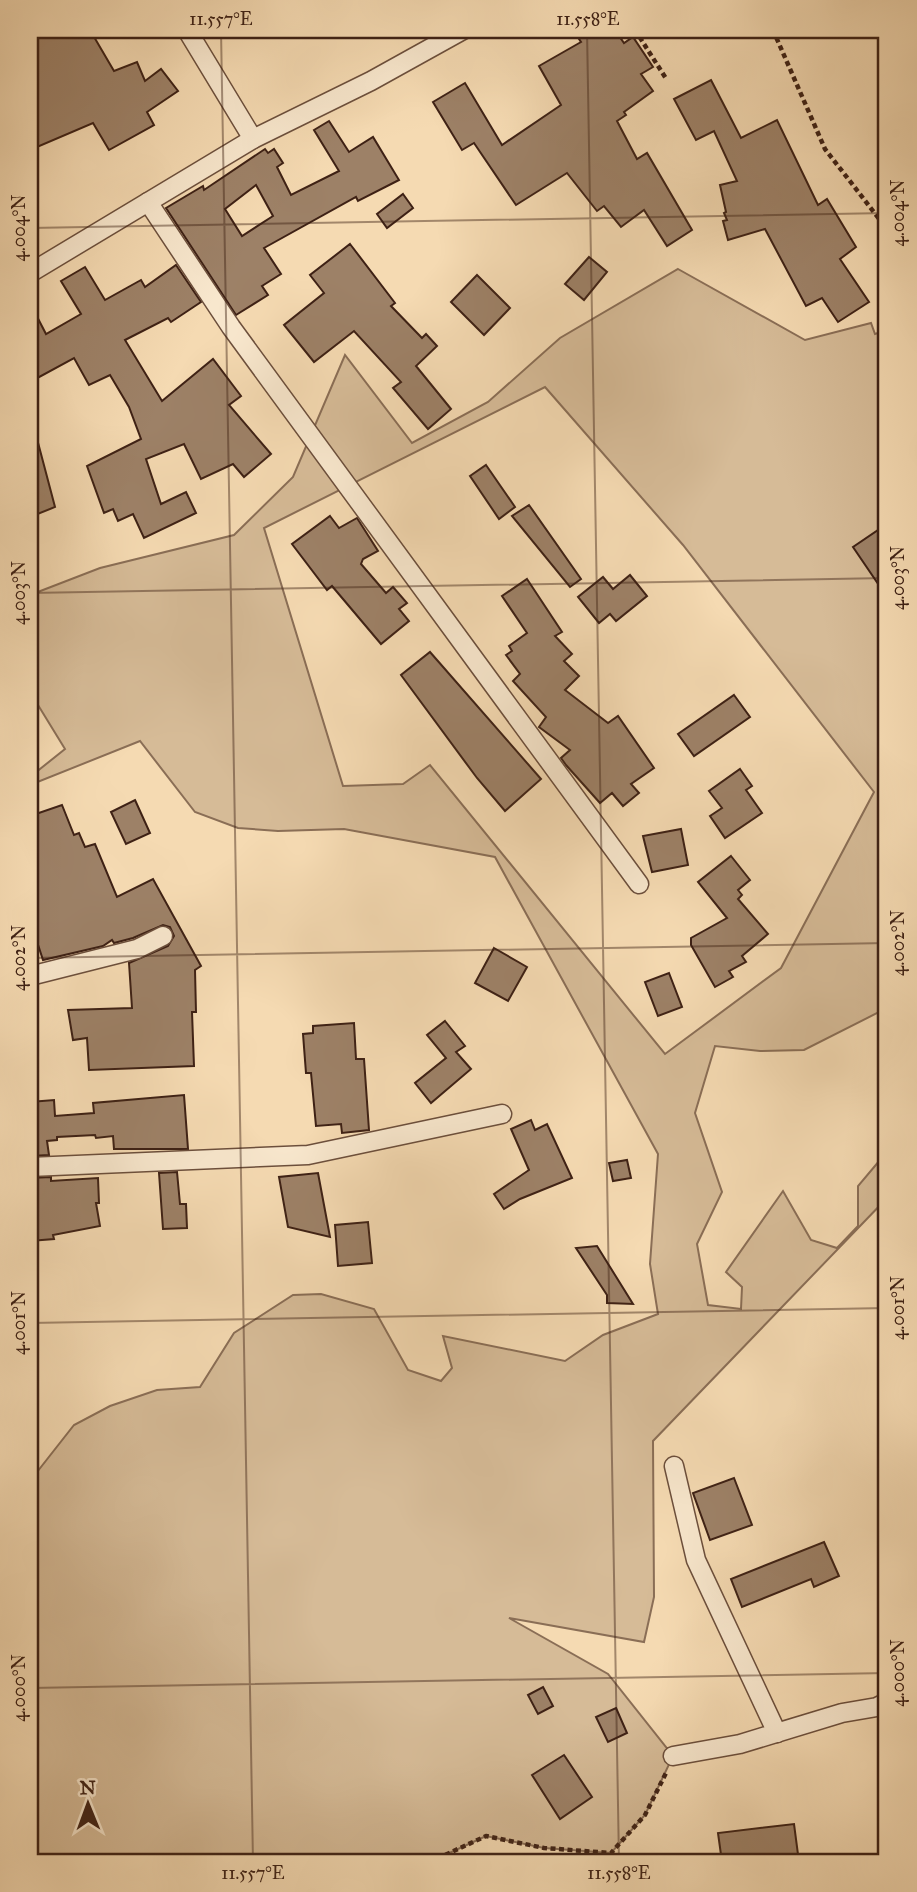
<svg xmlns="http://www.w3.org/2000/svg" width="917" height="1892" font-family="'IM FELL Great Primer',serif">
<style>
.green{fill:#d6bb97;stroke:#8a6e56;stroke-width:2;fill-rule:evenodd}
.building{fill:#9d8167;stroke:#3e2115;stroke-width:2;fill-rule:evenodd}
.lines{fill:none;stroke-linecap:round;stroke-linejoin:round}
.street-casing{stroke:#6c4f3c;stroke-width:21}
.path{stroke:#3e2115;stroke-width:4.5;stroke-dasharray:5 3.5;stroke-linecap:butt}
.street{stroke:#f8e7cd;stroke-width:18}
.ticks{fill:none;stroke:#3e2115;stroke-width:2;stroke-opacity:0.45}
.neatline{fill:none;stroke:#3e2115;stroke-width:2.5}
.ticks-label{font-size:18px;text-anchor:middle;fill:#3e2115}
</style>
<rect width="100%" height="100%" fill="#f5dab2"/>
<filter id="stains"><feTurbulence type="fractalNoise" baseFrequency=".00286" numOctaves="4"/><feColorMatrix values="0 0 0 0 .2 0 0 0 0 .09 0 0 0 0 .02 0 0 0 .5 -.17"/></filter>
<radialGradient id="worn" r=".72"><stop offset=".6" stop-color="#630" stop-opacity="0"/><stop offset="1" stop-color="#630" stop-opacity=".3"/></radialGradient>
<!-- green -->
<path class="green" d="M678 269 805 340 871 323 875 334 887 330V1008L804 1050 760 1051 715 1046 695 1113 722 1192 697 1244 708 1305 741 1309 742 1287 726 1272 783 1191 811 1240 837 1248 858 1226V1186L880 1160 887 1158V1198L653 1441 654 1597 644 1642 509 1618 608 1674 673 1756 645 1815 611 1853 544 1848 486 1836 430 1862H30V1481L74 1425 110 1406 157 1390 200 1387 234 1333 293 1295 321 1294 374 1309 408 1370 441 1381 452 1368 443 1336 565 1361 603 1335 658 1314 650 1264 658 1154 495 857 344 829 278 831 238 828 195 812 140 741 30 785V777L65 749 30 692V595L100 568 234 535 293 477 345 355 412 443 488 402 560 338ZM545 387 683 545 874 792 781 968 665 1054 430 765 403 784 343 786 264 528Z"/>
<!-- building -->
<g class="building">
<path d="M30 30H90L114 71 137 62 145 81 161 69 178 91 147 112 154 125 109 150 93 123 30 150Z"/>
<path d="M573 30H615L624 43 633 37 653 67 641 74 653 91 624 112 626 115 617 121 637 159 647 153 692 230 667 246 644 210 621 227 604 206 597 211 567 173 516 205 474 143 462 150 433 102 465 83 502 145 561 105 539 66 581 42Z"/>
<path d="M711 80 741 138 777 120 818 205 827 199 856 247 840 259 869 302 838 322 822 298 806 306 765 229 728 240 723 221 727 220 724 213 726 212 720 185 737 181 714 131 696 140 674 99Z"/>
<path d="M329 121 349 152 373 137 399 180 358 201 356 197 264 248 281 274 262 286 268 295 236 315 166 208 203 186 204 190 265 149 268 153 274 149 283 163 277 167 291 195 339 171 314 130ZM256 185 273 216 242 236 225 209Z"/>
<path d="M403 194 413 208 387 228 377 214Z"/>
<path d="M350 244 395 303 391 306 422 338 426 334 437 346 416 366 451 409 428 429 393 388 401 382 354 331 314 362 284 325 324 293 310 275Z"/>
<path d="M589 257 607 272 584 300 565 284Z"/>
<path d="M176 265 201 302 171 322 168 318 125 340 162 401 213 359 241 396 229 405 271 454 244 477 233 464 201 479 184 444 146 459 161 504 186 492 196 513 144 538 133 514 118 521 113 509 104 513 87 466 141 439 129 407 110 375 89 385 74 358 30 382V303L46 334 81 314 61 281 85 267 105 300 141 280 145 287Z"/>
<path d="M477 275 510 308 484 335 451 302Z"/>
<path d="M36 435 55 507 30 517V436Z"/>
<path d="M486 465 515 507 499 519 470 476Z"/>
<path d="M529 505 581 579 570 587 512 516Z"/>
<path d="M330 516 339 528 357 518 378 551 363 559 361 564 386 593 393 587 407 603 399 609 409 621 381 644 332 586 327 590 292 544Z"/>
<path d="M887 524V597L853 547Z"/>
<path d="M630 575 647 596 616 621 610 614 599 623 578 597 603 577 613 589Z"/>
<path d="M527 579 562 632 555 636 572 654 564 661 579 676 565 690 608 723 618 716 654 768 631 784 639 793 623 806 612 793 600 803 566 765 561 758 570 750 539 727 546 717 513 681 520 674 506 655 512 651 509 646 527 633 502 596Z"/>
<path d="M430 652 541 779 505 811 477 778 401 675Z"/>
<path d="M734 695 750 717 694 756 678 734Z"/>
<path d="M740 769 752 786 746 790 762 813 725 838 710 816 722 808 709 791Z"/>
<path d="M135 800 150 833 126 844 111 812Z"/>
<path d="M62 805 74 835 79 833 85 847 95 844 117 897 153 879 201 966 195 970 196 1012H192L194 1066 89 1070 87 1038 73 1040 68 1010 132 1008 129 963 168 946 174 936 170 927 163 925 133 938 114 943 112 940 103 946 43 960 30 920V816Z"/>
<path d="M681 829 688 865 652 872 643 836Z"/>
<path d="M731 856 750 880 738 890 742 895 738 899 768 934 742 956 746 962 729 971 733 977 715 987 691 945V938L727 918 698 882Z"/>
<path d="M494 948 527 967 508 1001 475 983Z"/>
<path d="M669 973 682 1007 658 1016 645 982Z"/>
<path d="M445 1021 465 1046 456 1052 471 1069 431 1103 415 1083 446 1058 427 1035Z"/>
<path d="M354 1023 356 1059H364L369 1130 342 1133 341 1124 316 1126 311 1073H306L303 1034 313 1033V1026Z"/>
<path d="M184 1095 188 1149H114L113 1136 96 1138 95 1135 57 1137V1140L47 1141 49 1155 30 1156V1102L54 1100 55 1116 94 1113 93 1103Z"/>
<path d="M531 1120 535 1130 547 1124 572 1178 520 1199 504 1209 494 1194 529 1170 511 1129Z"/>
<path d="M627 1160 631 1178 613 1181 609 1163Z"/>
<path d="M177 1172 180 1204H186L187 1228 163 1229 159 1173Z"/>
<path d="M318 1173 330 1237 288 1227 279 1177Z"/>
<path d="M51 1177V1181L98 1178 99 1203H96L100 1226 53 1235 54 1239 30 1241V1178Z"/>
<path d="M368 1222 372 1263 338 1266 335 1225Z"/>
<path d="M597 1246 633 1304 607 1303V1295L576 1248Z"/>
<path d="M734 1478 752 1525 710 1540 693 1493Z"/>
<path d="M824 1542 839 1576 814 1587 811 1579 742 1607 731 1579Z"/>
<path d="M543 1687 553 1706 538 1714 528 1695Z"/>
<path d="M616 1708 627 1733 608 1742 596 1717Z"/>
<path d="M564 1755 592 1797 560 1819 532 1775Z"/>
<path d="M794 1824 799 1862H722L718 1833Z"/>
</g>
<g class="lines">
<!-- street casing -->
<g class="street-casing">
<g id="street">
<path d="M187 30 253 139"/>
<path d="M148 202 231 327 639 884"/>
<path d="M30 273 253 139 371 81 463 30"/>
<path d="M30 976 137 949 163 936"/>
<path d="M30 1167 308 1155 502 1114"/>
<path d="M674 1466 696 1560 777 1733"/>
<path d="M673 1756 740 1744 842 1713 877 1707 887 1702"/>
</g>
</g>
<!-- path -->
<g class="path">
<path d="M635 30 667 80"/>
<path d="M773 30 825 149 887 229"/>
<path d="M430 1862 486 1836 544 1848 611 1853 645 1815 667 1771"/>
</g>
<!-- street -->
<use href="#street" class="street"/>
</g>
<!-- ticks -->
<path class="ticks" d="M221 30 253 1862M587 30 619 1862M30 228 887 213M30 593 887 578M30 958 887 943M30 1323 887 1308M30 1688 887 1673"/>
<!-- margin -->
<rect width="917" height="1892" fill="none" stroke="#f5dab2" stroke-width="77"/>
<!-- north arrow -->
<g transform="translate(88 1804) rotate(359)" stroke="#f8e7cd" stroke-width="5" paint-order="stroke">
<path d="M0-5L12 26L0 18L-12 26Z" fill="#3e2115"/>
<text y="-10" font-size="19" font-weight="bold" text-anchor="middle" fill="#3e2115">N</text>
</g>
<rect x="38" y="38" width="840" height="1816" class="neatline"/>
<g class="ticks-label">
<text x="221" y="25">11.557°E</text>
<text x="588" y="25">11.558°E</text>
<text transform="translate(898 213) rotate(-90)" y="6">4.004°N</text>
<text transform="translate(19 228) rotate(-90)" y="6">4.004°N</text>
<text transform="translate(898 578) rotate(-90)" y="6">4.003°N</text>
<text transform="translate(19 593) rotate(-90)" y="6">4.003°N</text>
<text transform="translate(898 943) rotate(-90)" y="6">4.002°N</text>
<text transform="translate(19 958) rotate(-90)" y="6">4.002°N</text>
<text transform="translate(898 1308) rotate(-90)" y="6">4.001°N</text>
<text transform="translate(19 1323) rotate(-90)" y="6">4.001°N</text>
<text transform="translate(898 1673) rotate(-90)" y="6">4.000°N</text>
<text transform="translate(19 1688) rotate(-90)" y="6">4.000°N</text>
<text x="253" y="1879">11.557°E</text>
<text x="619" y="1879">11.558°E</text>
</g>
<rect width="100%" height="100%" filter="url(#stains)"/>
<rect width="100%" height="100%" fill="url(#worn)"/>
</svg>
